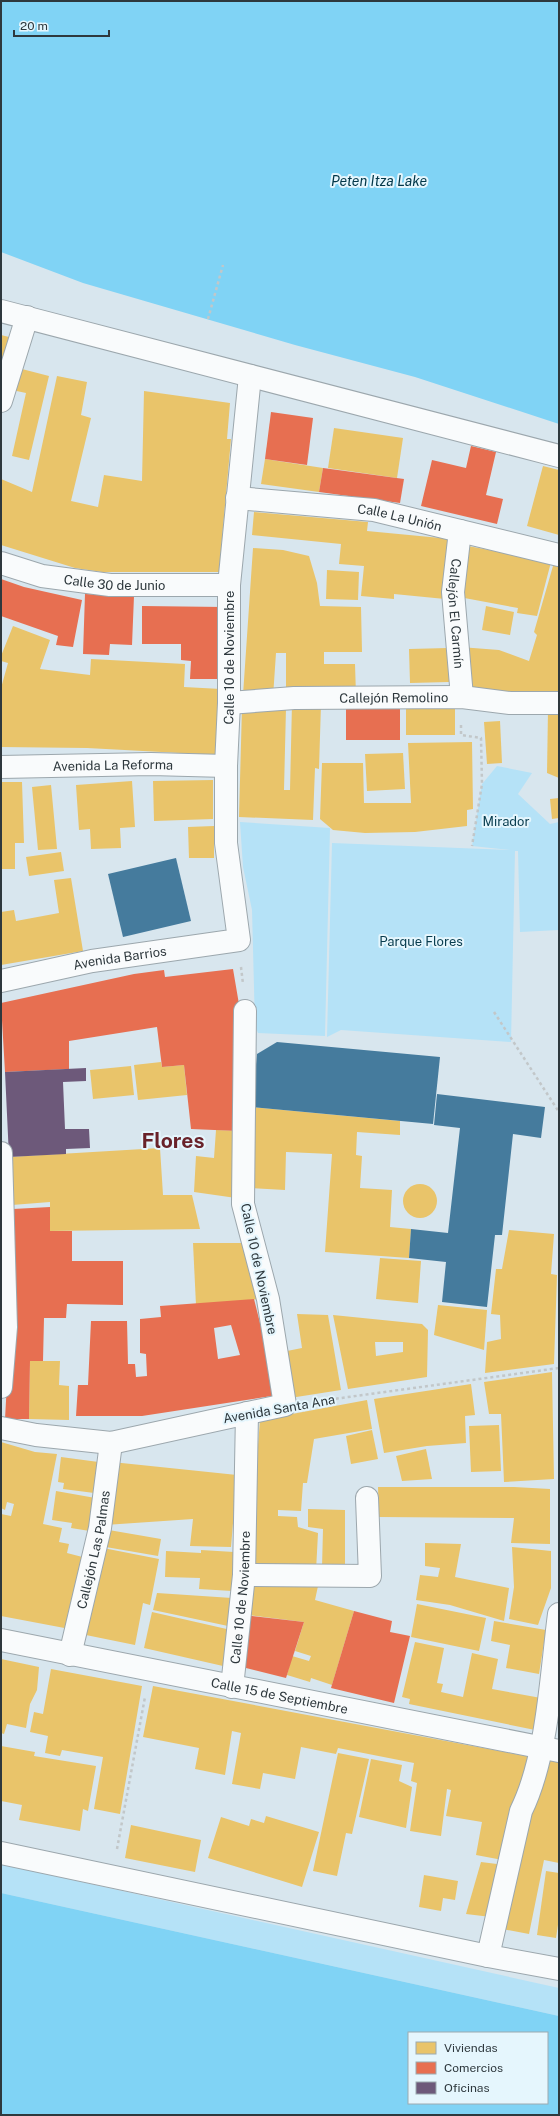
<svg xmlns="http://www.w3.org/2000/svg" width="560" height="2116" font-family="'Public Sans',sans-serif">
<style>
.green{fill:#b5e2f7}
.water{fill:#80d3f5;fill-rule:evenodd}
.homes{fill:#e9c46a;fill-rule:evenodd}
.shops{fill:#e76f51;fill-rule:evenodd}
.offices{fill:#6d597a}
.public{fill:#457b9d}
.lines{fill:none;stroke-linecap:round;stroke-linejoin:round}
.minor-casing{stroke:#9ca7ad;stroke-width:24}
.path{stroke:#c2c7c9;stroke-width:2.5;stroke-dasharray:3 3;stroke-linecap:butt}
.minor{stroke:#f9fbfc;stroke-width:22}
.labels{text-anchor:middle;dominant-baseline:central;stroke-width:4;stroke-linejoin:round;paint-order:stroke}
.street-label{font-size:13px;fill:#2e383d;stroke:#e5f6fd}
.park-label{font-size:13px;fill:#093d4f;stroke:#e5f6fd}
.water-label{font-size:14px;font-style:italic;fill:#023749;stroke:#e5f6fd}
.town-label{font-size:21px;font-weight:bold;fill:#69232a;stroke:#e5f6fd}
</style>
<rect width="100%" height="100%" fill="#d8e6ee"/>
<!-- green -->
<g class="green">
<path d="M497 766 532 773 518 794 550 824 559 822V930L520 932 518 851H515L511 1042 341 1030 327 1037 332 843 510 850 472 846 482 784Z"/>
<path d="M240 822 330 828 325 1036 258 1033 255 1026 252 910 243 867Z"/>
<path d="M1 1864 559 1988V2016L1 1893Z"/>
</g>
<!-- water -->
<g class="water">
<path d="M1 1H559V424L415 377 295 345 83 283 1 252Z"/>
<path d="M1 1893 559 2016V2115H1ZM409 2033H547V2103H409Z"/>
</g>
<!-- homes -->
<g class="homes">
<path d="M1 335 13 338 1 377Z"/>
<path d="M18 368 49 376 29 460 12 456 26 393 12 390Z"/>
<path d="M57 376 87 382 81 415 91 418 71 501 98 507 104 475 142 481 144 391 230 403 227 439H231L219 572H102L75 568 1 545V479L32 492Z"/>
<path d="M334 428 403 438 397 478 328 468Z"/>
<path d="M265 459 323 468 319 492 261 484Z"/>
<path d="M543 466 559 470V535L527 526Z"/>
<path d="M254 512 368 522 367 531 451 539 445 599 394 594V599L361 596 364 566 339 564 341 544 252 535Z"/>
<path d="M468 546 551 562 537 616 517 613 518 608 459 597Z"/>
<path d="M253 548 283 550 309 556 317 583 320 606 361 607 362 652H324V664H355L356 695H286V653H276L273 697 243 695Z"/>
<path d="M555 559 559 560V696L464 693 460 647 499 650 529 661 537 635 534 632Z"/>
<path d="M327 570 359 572 358 600 326 599Z"/>
<path d="M486 606 514 612 510 635 482 630Z"/>
<path d="M13 626 50 640 40 669 90 675 91 659 185 664 184 687 221 689 218 755 87 748 1 747V688L8 663 1 661V656Z"/>
<path d="M448 648 449 682 410 683 409 649Z"/>
<path d="M292 703 321 704 319 769 315 768 313 820 239 817 242 707 286 708 284 790H290Z"/>
<rect x="406" y="703" width="49" height="32"/>
<path d="M559 708V778L547 773 548 709Z"/>
<path d="M500 721 502 763 487 764 484 722Z"/>
<path d="M472 742 473 809 467 810V826L415 832 365 833 333 830 320 819 322 763H363L364 803H411L408 743Z"/>
<path d="M403 753 405 789 367 791 365 754Z"/>
<path d="M213 780V819L154 821 153 781Z"/>
<path d="M132 781 135 827 120 828 121 848 91 849 90 829 79 830 76 785Z"/>
<path d="M1 782H22L24 843H15V869H1Z"/>
<path d="M51 785 57 849 38 850 32 787Z"/>
<path d="M559 798V818L552 819 550 799Z"/>
<path d="M214 826V858H189L188 827Z"/>
<path d="M61 852 64 871 29 876 26 857Z"/>
<path d="M71 878 83 951 1 965V912L14 910 16 921 59 913 54 880Z"/>
<path d="M161 1062 162 1067 184 1065 187 1095 138 1100 134 1065Z"/>
<path d="M131 1066 134 1095 93 1099 90 1070Z"/>
<path d="M252 1107 400 1121V1135L357 1132 356 1155 362 1156 360 1188 392 1190 390 1227 411 1229 409 1258 325 1252 332 1154 286 1152 285 1190 249 1188Z"/>
<path d="M216 1130 238 1131 236 1198 194 1192 196 1156 214 1158Z"/>
<path d="M160 1148 163 1195H192L200 1229 50 1231V1202L12 1205 9 1157Z"/>
<circle cx="420" cy="1201" r="17"/>
<path d="M509 1230 554 1234 551 1274 557 1275 554 1364 485 1373 487 1342 501 1339 500 1315 491 1314 496 1269H502Z"/>
<path d="M193 1243H246L259 1299 196 1305Z"/>
<path d="M380 1258 421 1261 418 1303 376 1299Z"/>
<path d="M438 1305 487 1310 484 1350 434 1335Z"/>
<path d="M297 1314 328 1315 341 1390 290 1398 282 1352 302 1348Z"/>
<path d="M333 1315 422 1324 428 1330 427 1377 348 1389ZM375 1342H403V1352L376 1356Z"/>
<path d="M30 1361H60L59 1385 69 1386V1420L29 1419Z"/>
<path d="M552 1372 554 1479 504 1482 501 1414H489L484 1382Z"/>
<path d="M471 1384 475 1415 465 1416 466 1443 427 1446 384 1453 374 1399Z"/>
<path d="M367 1400 372 1429 314 1439 307 1483H303L301 1511 278 1510V1516L297 1517 298 1527 318 1533 316 1571H248L260 1420Z"/>
<path d="M499 1425 501 1471 471 1472 469 1426Z"/>
<path d="M372 1430 378 1459 351 1464 346 1436Z"/>
<path d="M1 1442 35 1452 57 1454 43 1524 62 1528 59 1542 69 1544 67 1553 90 1559 75 1630 1 1616V1514L11 1516 14 1504 7 1502 5 1510 1 1508Z"/>
<path d="M426 1449 432 1479 402 1481 396 1456Z"/>
<path d="M61 1457 106 1463 102 1494 63 1489 64 1483 58 1482Z"/>
<path d="M112 1462 237 1475 231 1547 190 1546 193 1519 105 1525Z"/>
<path d="M378 1487H514L550 1489V1544L511 1543 514 1518 379 1517Z"/>
<path d="M56 1491 101 1499 96 1532 71 1528 72 1523 52 1520Z"/>
<path d="M308 1509 345 1510V1567L322 1568 323 1529 308 1527Z"/>
<path d="M103 1529 161 1539 158 1556 100 1546Z"/>
<path d="M425 1543 461 1544 455 1577 509 1588 504 1621 450 1605 416 1600 420 1575 438 1577 440 1568 425 1566Z"/>
<path d="M98 1547 159 1559 150 1605 143 1603 135 1645 81 1634Z"/>
<path d="M512 1547 551 1551V1588L538 1625 509 1619 514 1587Z"/>
<path d="M201 1550 234 1552 232 1591 199 1589 200 1578 165 1577 166 1551 201 1553Z"/>
<path d="M250 1580 318 1586 315 1600 354 1611 332 1685 311 1678 310 1682 287 1675 292 1656 309 1661 311 1656 295 1651 304 1622 248 1615Z"/>
<path d="M157 1593 232 1598 228 1626 153 1610Z"/>
<path d="M417 1604 486 1618 479 1651 411 1637Z"/>
<path d="M152 1612 231 1630 223 1666 144 1648Z"/>
<path d="M494 1621 546 1630 539 1674 506 1668 510 1645 491 1641Z"/>
<path d="M415 1642 444 1648 437 1683 443 1684 441 1692 463 1697 472 1653 498 1659 492 1689 541 1698 535 1730 409 1704 410 1699 402 1697Z"/>
<path d="M1 1659 39 1667 37 1690 30 1704 26 1728 7 1724 4 1734 1 1733Z"/>
<path d="M51 1669 142 1686 120 1814 94 1809 103 1757 62 1750 60 1756 45 1753 48 1736 30 1732 34 1712 43 1714Z"/>
<path d="M153 1686 531 1757 508 1861 476 1855 482 1822 446 1816 451 1790 447 1789 441 1836 410 1831 417 1783 411 1781 414 1763 338 1748 336 1754 301 1747 295 1779 263 1773 260 1789 232 1784 241 1733 232 1731 225 1775 195 1769 199 1748 143 1737Z"/>
<path d="M1 1746 35 1752 34 1756 96 1766 88 1811 83 1809 80 1831 19 1820 22 1805 1 1801Z"/>
<path d="M338 1753 369 1759 352 1834 346 1833 337 1876 313 1871Z"/>
<path d="M542 1756 559 1760V1863L544 1860 529 1934 502 1929Z"/>
<path d="M371 1759 402 1765 399 1781 412 1787 406 1828 359 1817Z"/>
<path d="M266 1816 319 1832 302 1887 208 1858 221 1817 249 1826 251 1819 264 1823Z"/>
<path d="M131 1825 201 1840 195 1872 125 1858Z"/>
<path d="M481 1862 505 1865 491 1917 466 1914Z"/>
<path d="M546 1871 559 1873V1918L556 1938 537 1935Z"/>
<path d="M424 1875 458 1881 455 1900 443 1898 441 1911 419 1907Z"/>
</g>
<!-- shops -->
<g class="shops">
<path d="M271 412 313 418 307 465 265 459Z"/>
<path d="M471 446 496 452 486 495 503 499 497 524 421 506 432 460 466 468Z"/>
<path d="M323 468 404 479 400 503 319 492Z"/>
<path d="M1 579 24 587 82 600 73 647 56 645 58 636 1 616Z"/>
<path d="M85 594 134 596 132 645 110 644 109 655 83 654Z"/>
<path d="M142 606 224 607 223 679H190L191 661 181 660V644H142Z"/>
<rect x="346" y="704" width="54" height="36"/>
<path d="M233 969 241 1016 238 1131 191 1129 184 1065 162 1067 157 1027 69 1041V1069L5 1072 1 1003 134 974 164 970 165 977Z"/>
<path d="M50 1207V1231H72V1261H123V1305L67 1304 66 1318H44L43 1361H30L29 1419H5L11 1311 13 1209Z"/>
<path d="M254 1299 278 1395 142 1416H76L78 1385H88L91 1321H127L128 1364H135L136 1377 147 1376 146 1354 140 1353V1319L161 1317 160 1306ZM231 1325 240 1355 218 1359 214 1328Z"/>
<path d="M354 1611 392 1621 390 1632 410 1636 394 1703 331 1688Z"/>
<path d="M244 1615 304 1622 286 1678 238 1666Z"/>
</g>
<!-- offices -->
<path class="offices" d="M86 1068V1081L63 1082 65 1129H89L90 1148 66 1149V1154L9 1157 5 1072Z"/>
<!-- public -->
<g class="public">
<path d="M176 858 191 921 123 937 108 874Z"/>
<path d="M277 1042 440 1057 433 1124 252 1107 257 1054Z"/>
<path d="M437 1094 545 1107 541 1138 513 1134 502 1235H495L487 1307 442 1302 446 1262 409 1258 411 1229 448 1233 460 1128 434 1125Z"/>
</g>
<g class="lines">
<!-- minor casing -->
<g class="minor-casing">
<g id="minor">
<path d="M1 311 559 456"/>
<path d="M1 401 27 317"/>
<path id="s1" d="M237 498 374 510 559 555"/>
<path id="s2" d="M460 531 453 592 462 697"/>
<path id="s3" d="M1 563 42 576 110 585H229"/>
<path id="s4" d="M229 703 294 698 462 697 510 703H559"/>
<path id="s5" d="M1 767 151 764 226 766"/>
<path id="s6" d="M1 981 92 961 239 940 226 843V766L229 703V585L250 376"/>
<path d="M1 1153 6 1327 1 1387"/>
<path d="M1 1428 36 1435 111 1443 285 1405 268 1299 243 1204 245 1011"/>
<path d="M244 1575 370 1576 367 1498"/>
<path id="s7" d="M1 1640 559 1751"/>
<path id="s8" d="M70 1655 100 1528 111 1443"/>
<path id="s9" d="M232 1687 244 1575 247 1413"/>
<path d="M1 1853 488 1956 559 1969"/>
<path d="M488 1956 521 1811C548 1756 551 1675 559 1614"/>
</g>
</g>
<!-- path -->
<g class="path">
<path d="M208 319 223 265"/>
<path d="M461 725V735L481 738 482 784 472 846"/>
<path d="M241 967 243 984"/>
<path d="M494 1012 559 1112"/>
<path d="M312 1402 559 1368"/>
<path d="M117 1849 145 1697"/>
</g>
<!-- minor -->
<use href="#minor" class="minor"/>
</g>
<g class="labels">
<!-- street labels -->
<g class="street-label">
<text stroke="none"><textPath href="#s1" startOffset="164">Calle La Unión</textPath></text>
<text stroke="none"><textPath href="#s3" startOffset="116">Calle 30 de Junio</textPath></text>
<text stroke="none"><textPath href="#s2" startOffset="83">Callejón El Carmín</textPath></text>
<text stroke="none"><textPath href="#s6" startOffset="525">Calle 10 de Noviembre</textPath></text>
<text stroke="none"><textPath href="#s4" startOffset="165">Callejón Remolino</textPath></text>
<text stroke="none"><textPath href="#s5" startOffset="112">Avenida La Reforma</textPath></text>
<text stroke="none"><textPath href="#s6" startOffset="121">Avenida Barrios</textPath></text>
<text transform="translate(259 1269) rotate(78)">Calle 10 de Noviembre</text>
<text transform="translate(279 1409) rotate(-10)">Avenida Santa Ana</text>
<text stroke="none"><textPath href="#s8" startOffset="108">Callejón Las Palmas</textPath></text>
<text stroke="none"><textPath href="#s9" startOffset="90">Calle 10 de Noviembre</textPath></text>
<text stroke="none"><textPath href="#s7" startOffset="284">Calle 15 de Septiembre</textPath></text>
</g>
<!-- park labels -->
<g class="park-label">
<text x="506" y="821">Mirador</text>
<text x="421" y="941">Parque Flores</text>
</g>
<!-- water labels -->
<g class="water-label">
<text x="379" y="181">Peten Itza Lake</text>
</g>
<!-- town labels -->
<g class="town-label">
<text x="173" y="1140">Flores</text>
</g>
</g>
<!-- border -->
<rect width="560" height="2116" fill="none" stroke="#2e383d" stroke-width="4"/>
<!-- legend -->
<rect x="408" y="2032" width="140" height="72" fill="#e5f6fd" stroke="#9caab0"/>
<rect x="416" y="2042" width="20" height="12" fill="#e9c46a" stroke="#9caab0"/>
<text x="444" y="2052" font-size="12" fill="#2e383d">Viviendas</text>
<rect x="416" y="2062" width="20" height="12" fill="#e76f51" stroke="#9caab0"/>
<text x="444" y="2072" font-size="12" fill="#2e383d">Comercios</text>
<rect x="416" y="2082" width="20" height="12" fill="#6d597a" stroke="#9caab0"/>
<text x="444" y="2092" font-size="12" fill="#2e383d">Oficinas</text>
<!-- scale -->
<path d="M14 30v6h95v-6" fill="none" stroke="#2e383d" stroke-width="2"/>
<text x="20" y="30" font-size="12" fill="#2e383d" stroke="#e5f6fd" stroke-width="3" paint-order="stroke">20 m</text>
</svg>
